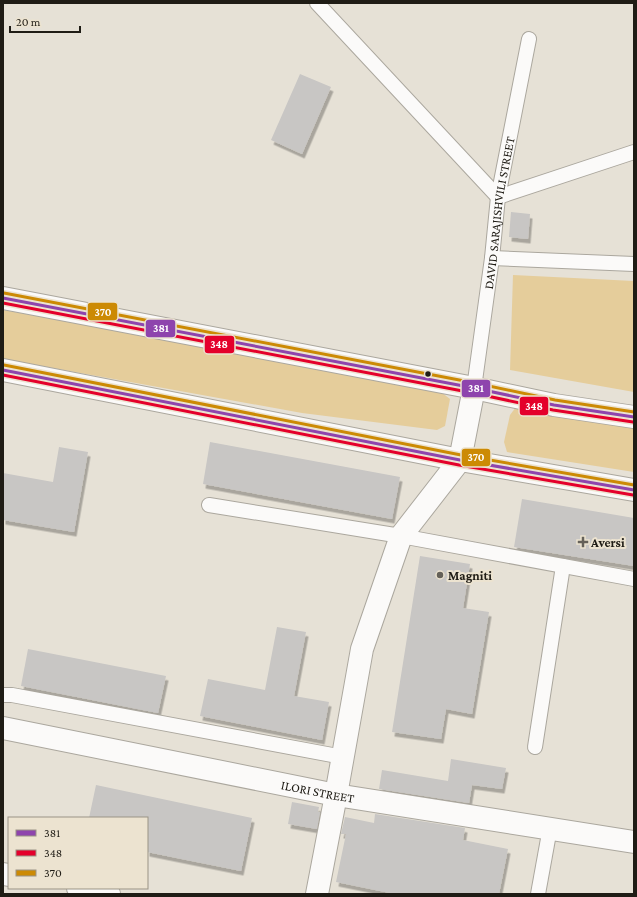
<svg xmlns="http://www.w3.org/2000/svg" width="637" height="897" font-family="'Crimson Pro',serif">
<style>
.green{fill:#e5cd9b}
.building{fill:#c8c6c4;filter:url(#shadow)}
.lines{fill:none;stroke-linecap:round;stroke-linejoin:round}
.service-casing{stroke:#aba79e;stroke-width:16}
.minor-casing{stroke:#aba79e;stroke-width:24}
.secondary-casing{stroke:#aba79e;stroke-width:24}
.service{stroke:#fbfaf9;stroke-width:14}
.minor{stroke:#fbfaf9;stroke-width:22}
.secondary{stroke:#fbfaf9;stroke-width:22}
.bus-1-casing{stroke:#ece3d0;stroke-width:6}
.bus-2-casing{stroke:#ece3d0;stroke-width:6}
.bus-3-casing{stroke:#ece3d0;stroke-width:6}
.bus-1{stroke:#8e44ad;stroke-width:3}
.bus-2{stroke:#e4002b;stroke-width:3}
.bus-3{stroke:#cc8a04;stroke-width:3}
.bus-dot{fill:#1f1c15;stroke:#ece3d0;stroke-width:1.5}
.poi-dot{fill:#656159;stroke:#ece3d0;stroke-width:1.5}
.labels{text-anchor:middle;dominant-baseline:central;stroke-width:4;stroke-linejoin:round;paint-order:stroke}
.street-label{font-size:13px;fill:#1f1c15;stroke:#ece3d0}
.poi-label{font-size:13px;font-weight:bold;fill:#1f1c15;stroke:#ece3d0;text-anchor:start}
.line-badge{stroke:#ece3d0;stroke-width:1.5}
.badge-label{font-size:11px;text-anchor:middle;font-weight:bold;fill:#fff}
</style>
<defs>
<filter id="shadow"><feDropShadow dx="2.5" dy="4.5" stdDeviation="0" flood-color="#0004"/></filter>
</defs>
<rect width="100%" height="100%" fill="#e6e1d6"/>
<!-- green -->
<g class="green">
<path d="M513 275 634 281V392L510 370Z"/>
<path d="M3 310 99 327 441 392 450 399 445 426 437 430 302 413 3 359Z"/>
<path d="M516 407 634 425V472L507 452 504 442 510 415Z"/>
</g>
<!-- building -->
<g class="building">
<path d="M300 74 331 87 302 154 271 140Z"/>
<path d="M511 212 530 214 528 239 509 237Z"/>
<path d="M210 442 400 477 392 519 203 484Z"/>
<path d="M59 447 88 452 74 532 3 520V473L53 482Z"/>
<path d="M522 499 634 518V566L514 547Z"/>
<path d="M420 556 470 564 463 608 489 612 472 714 446 709 441 739 392 732Z"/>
<path d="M277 627 306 632 294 696 329 702 322 740 200 716 208 679 265 690Z"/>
<path d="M28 649 166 676 158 713 21 686Z"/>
<path d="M451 759 506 768 502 789 472 785 469 803 379 789 382 770 448 781Z"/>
<path d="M96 785 252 818 241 871 147 852V818H89Z"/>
<path d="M292 802 319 807 318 812H320L317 829 288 824Z"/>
<path d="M375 814 465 828 463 840 508 849 499 894H395L336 882 346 834H341L345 817 374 823Z"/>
</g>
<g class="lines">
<!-- service casing -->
<g class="service-casing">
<g id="service">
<path d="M317 3 498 197 634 152"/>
<path d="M492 258 634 264"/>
<path id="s1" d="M474 388 492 258 498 197 529 39"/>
<path d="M209 505 401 536 634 579"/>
<path d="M3 695H12L343 757"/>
<path d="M535 747 563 566"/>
<path d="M538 894 550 828"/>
</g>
</g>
<!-- minor casing -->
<g class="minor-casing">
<g id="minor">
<path id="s2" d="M3 728 336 795 634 842"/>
<path d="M3 874 9 875"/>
<path d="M78 888 109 894"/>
<path d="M317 894 336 795 362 649 401 536 460 460 474 388"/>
</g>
</g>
<!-- secondary casing -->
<g class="secondary-casing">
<g id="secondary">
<path d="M3 298 474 388 554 405 634 417"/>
<path d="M3 370 460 460 634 490"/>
</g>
</g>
<!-- service -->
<use href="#service" class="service"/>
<!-- minor -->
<use href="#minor" class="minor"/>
<!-- secondary -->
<use href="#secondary" class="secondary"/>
<!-- bus-1 casing -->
<g class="bus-1-casing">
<g id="bus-1">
<path d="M3 298 474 388 554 405 634 417"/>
<path d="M3 370 460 460 634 490"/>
</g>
</g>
<!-- bus-2 casing -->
<g class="bus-2-casing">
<g id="bus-2">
<path d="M3 303 473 393 553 410 633 422"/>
<path d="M3 375 459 465 633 495"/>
</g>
</g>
<!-- bus-3 casing -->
<g class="bus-3-casing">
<g id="bus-3">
<path d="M4 293 475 383 555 400 634 412"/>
<path d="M4 365 461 455 634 485"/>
</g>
</g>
<!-- bus-1 -->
<use href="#bus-1" class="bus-1"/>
<!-- bus-2 -->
<use href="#bus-2" class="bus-2"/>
<!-- bus-3 -->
<use href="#bus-3" class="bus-3"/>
</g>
<!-- markers -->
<circle class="bus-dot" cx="428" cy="374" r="3.5"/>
<g class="poi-dot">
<path d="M581 536h4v4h4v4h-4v4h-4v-4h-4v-4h4z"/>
<circle cx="440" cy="575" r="4"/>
</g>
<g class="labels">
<!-- street labels -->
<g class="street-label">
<text stroke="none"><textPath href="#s1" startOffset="177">DAVID SARAJISHVILI STREET</textPath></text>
<text stroke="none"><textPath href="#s2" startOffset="321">ILORI STREET</textPath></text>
</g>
<!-- poi labels -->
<g class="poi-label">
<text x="591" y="542">Aversi</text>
<text x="448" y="575">Magniti</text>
</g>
</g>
<g class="line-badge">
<rect x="87" y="302" width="31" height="19" rx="4" fill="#cc8a04"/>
<rect x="145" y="319" width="31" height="19" rx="4" fill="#8e44ad"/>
<rect x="204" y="335" width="31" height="19" rx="4" fill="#e4002b"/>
<rect x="461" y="379" width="30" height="19" rx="4" fill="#8e44ad"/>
<rect x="519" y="396" width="30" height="20" rx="4" fill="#e4002b"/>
<rect x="461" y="448" width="30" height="19" rx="4" fill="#cc8a04"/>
</g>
<g class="badge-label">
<text x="103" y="316">370</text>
<text x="161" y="332">381</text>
<text x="219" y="348">348</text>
<text x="476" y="392">381</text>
<text x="534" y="410">348</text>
<text x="476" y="461">370</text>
</g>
<!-- border -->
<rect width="637" height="897" fill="none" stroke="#1f1c15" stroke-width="8"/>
<!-- legend -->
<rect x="8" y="817" width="140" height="72" fill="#ece3d0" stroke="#9a9385"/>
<rect x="16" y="830" width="20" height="6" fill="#8e44ad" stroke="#9a9385"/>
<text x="44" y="837" font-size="12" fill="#1f1c15">381</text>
<rect x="16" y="850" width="20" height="6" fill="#e4002b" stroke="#9a9385"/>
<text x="44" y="857" font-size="12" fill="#1f1c15">348</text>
<rect x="16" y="870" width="20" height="6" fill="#cc8a04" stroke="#9a9385"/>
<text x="44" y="877" font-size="12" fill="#1f1c15">370</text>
<!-- scale -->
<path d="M10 26v6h70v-6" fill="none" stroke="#1f1c15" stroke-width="2"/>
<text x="16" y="26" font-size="12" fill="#1f1c15" stroke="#ece3d0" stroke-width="3" paint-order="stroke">20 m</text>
</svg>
